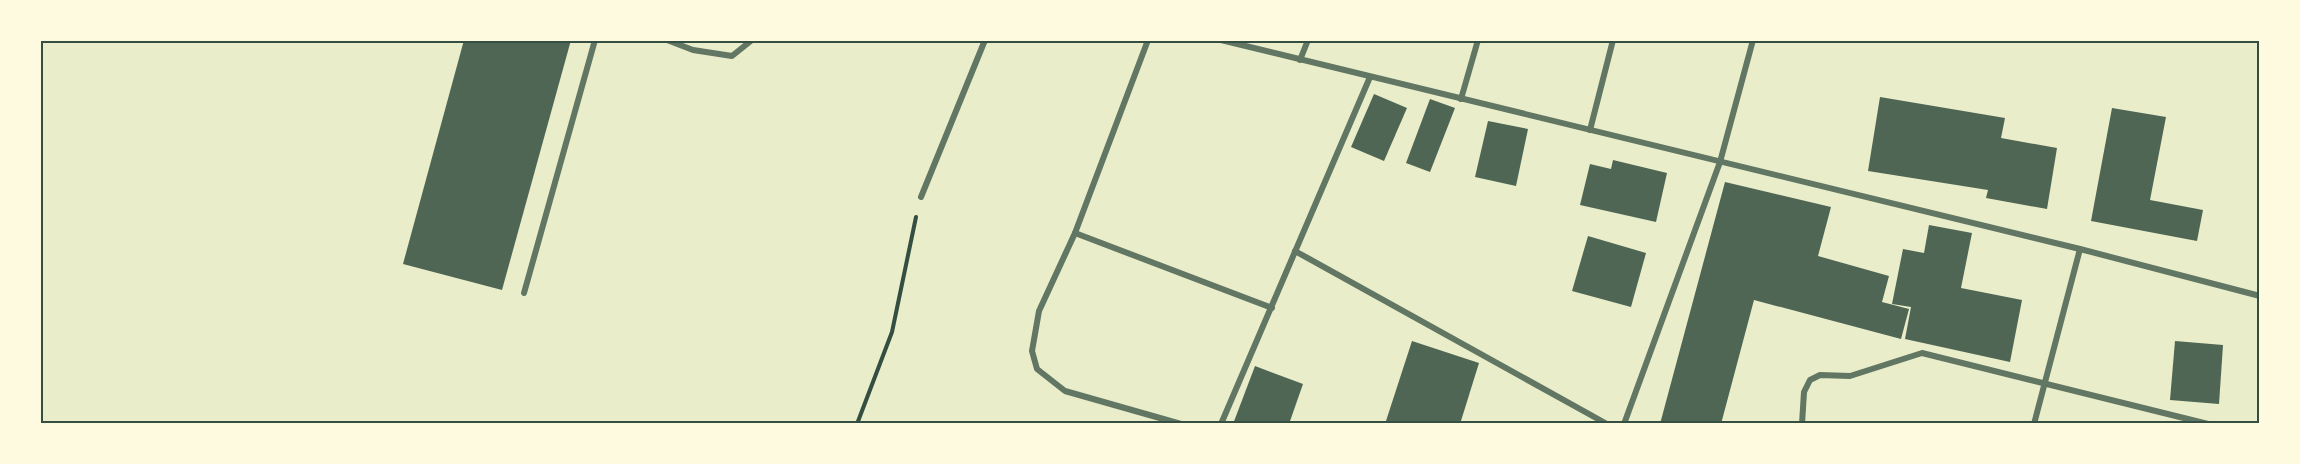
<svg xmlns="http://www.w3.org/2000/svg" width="2300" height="464" font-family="Lora,serif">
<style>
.building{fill:#4f6655}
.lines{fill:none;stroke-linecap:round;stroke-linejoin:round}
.path{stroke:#344e41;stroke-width:4}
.minor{stroke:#617663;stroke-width:6}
.neatline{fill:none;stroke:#344e41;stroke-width:2}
</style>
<rect width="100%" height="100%" fill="#e9edc9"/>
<!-- building -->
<g class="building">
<path d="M464 40H571L502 290 403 264Z"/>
<path d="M1374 94 1407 108 1384 161 1351 147Z"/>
<path d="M1880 97 2005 118 2001 138 2057 148 2047 209 1986 198 1988 190 1868 171Z"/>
<path d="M1430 99 1455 108 1430 172 1406 163Z"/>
<path d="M2112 108 2166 117 2150 200 2203 210 2197 241 2091 221Z"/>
<path d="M1488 121 1528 129 1516 186 1475 177Z"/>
<path d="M1613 160 1667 173 1656 222 1580 205 1590 164 1611 169Z"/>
<path d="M1725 182 1831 207 1818 256 1889 276 1882 302 1909 309 1901 339 1754 300 1721 424H1660Z"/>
<path d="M1929 225 1972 233 1961 288 2022 300 2010 362 1905 339 1911 307 1892 304 1903 249 1924 253Z"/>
<path d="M1588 236 1646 253 1631 307 1572 291Z"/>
<path d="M1412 341 1479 363 1460 424H1385Z"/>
<path d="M2175 341 2223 345 2219 404 2170 400Z"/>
<path d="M1255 366 1303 384 1289 424H1233Z"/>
</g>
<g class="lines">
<!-- path -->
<path class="path" d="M857 424 892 332 916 217"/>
<!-- minor -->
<g class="minor">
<path d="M667 40 693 50 732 56 752 40"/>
<path d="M1148 40 1075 233 1039 311 1032 351 1037 369 1065 391 1181 424"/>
<path d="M1221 40 2080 249 2260 296"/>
<path d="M1300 60 1308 40"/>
<path d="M1461 99 1478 40"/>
<path d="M1590 130 1613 40"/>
<path d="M921 197 985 40"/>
<path d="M1075 233 1272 308"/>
<path d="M1295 251 1607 424"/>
<path d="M524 293 595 40"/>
<path d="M1221 424 1370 77"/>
<path d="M1624 424 1720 162 1753 40"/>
<path d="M1802 424 1804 392 1810 380 1820 375 1850 376 1922 353 2208 424"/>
<path d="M2034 424 2080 249"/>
</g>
</g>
<!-- border -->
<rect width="2300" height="464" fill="none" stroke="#fefae0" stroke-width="84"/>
<rect x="42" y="42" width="2216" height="380" class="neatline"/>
</svg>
